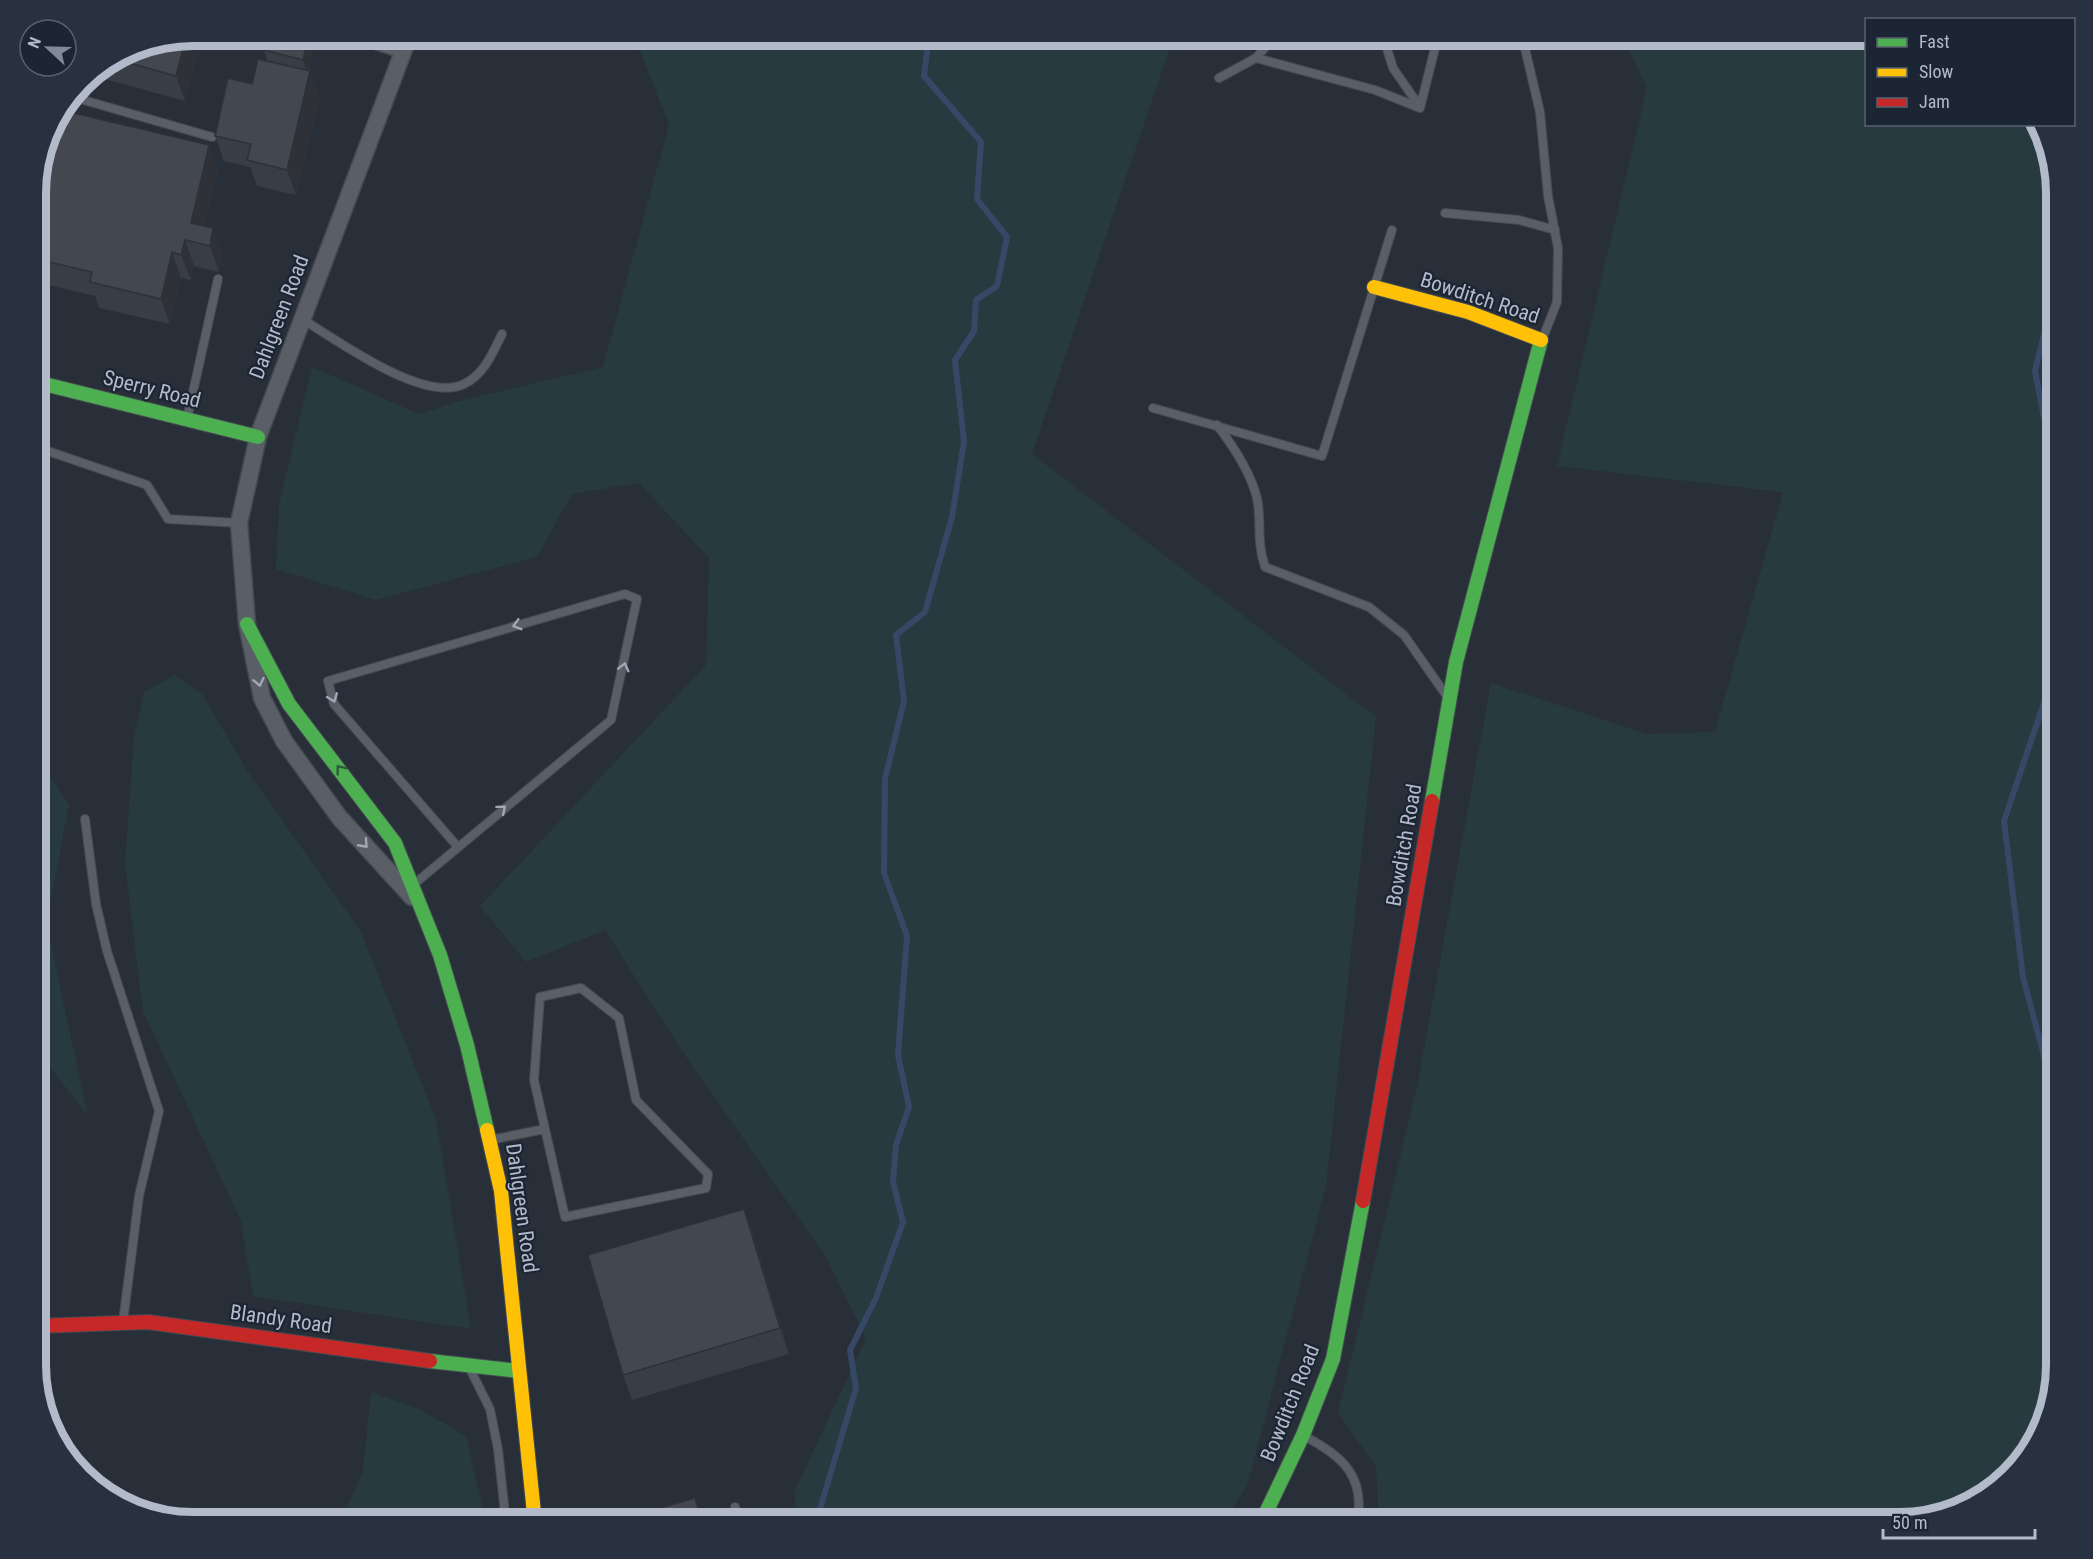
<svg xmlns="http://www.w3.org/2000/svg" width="2093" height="1559" font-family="'Roboto Condensed',sans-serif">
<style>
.green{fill:#263a3f}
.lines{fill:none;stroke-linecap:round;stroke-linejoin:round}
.stream{stroke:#364865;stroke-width:6}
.lane-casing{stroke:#454a51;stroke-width:10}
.street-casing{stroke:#454a51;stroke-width:19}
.fast-casing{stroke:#454a51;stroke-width:16}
.slow-casing{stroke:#454a51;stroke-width:16}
.jam-casing{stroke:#454a51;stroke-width:16}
.lane{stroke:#5a5e66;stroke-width:8}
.street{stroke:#5a5e66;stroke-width:16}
.fast{stroke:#4caf50;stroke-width:14}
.slow{stroke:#ffc107;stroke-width:14}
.jam{stroke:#c62828;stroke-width:14}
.wall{fill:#393d45}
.shaded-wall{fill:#2e3238}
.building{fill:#424750;stroke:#2e3238;stroke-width:1.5}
.oneway{stroke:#a1a8b6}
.oneway2{stroke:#2f5c3f}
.labels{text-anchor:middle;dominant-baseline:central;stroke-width:4.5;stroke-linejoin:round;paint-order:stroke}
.street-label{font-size:21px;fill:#b3bbca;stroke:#1c2533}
.rim{fill:none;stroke:#b3bbca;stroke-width:8}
</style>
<rect width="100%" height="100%" fill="#292f39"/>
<!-- green -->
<g class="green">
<path d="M634 36H1174L1032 454 1376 717 1326 1187 1247 1486 1222 1523H798L794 1492 866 1339 826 1257 680 1048 605 930 526 962 480 906 706 665 709 558 639 483 572 494 537 557 376 600 276 569 279 505 312 367 419 414 460 401 603 367 669 125Z"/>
<path d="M1622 36H1866V124L2041 125 2057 193V1366L2049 1417 2024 1462 1969 1507 1900 1523H1379L1376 1467 1338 1413 1417 1087 1491 683 1647 734 1715 732 1783 492 1557 466 1647 88Z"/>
<path d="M174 675 202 694 248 772 360 930 436 1119 471 1329 253 1296 241 1221 143 1011 125 864 134 737 144 692Z"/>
<path d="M36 755 69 805 46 923 88 1116 36 1049Z"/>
<path d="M371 1392 419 1409 466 1436 486 1523H340L363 1471Z"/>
</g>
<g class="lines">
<!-- stream -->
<g class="stream">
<path d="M2057 281 2035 371 2057 485"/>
<path d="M2057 650 2053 676 2004 821 2023 977 2057 1105"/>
<path d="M820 1509 856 1388 850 1350 876 1298 903 1222 893 1182 896 1145 909 1107 898 1055 907 936 884 873 885 779 904 701 896 635 925 612 952 517 964 442 955 360 974 331 976 300 997 286 1007 237 977 199 981 142 924 76 929 36"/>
</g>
<!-- lane casing -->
<g class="lane-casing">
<g id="lane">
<path d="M1383 36 1393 68 1420 107"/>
<path d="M1522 36 1540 112 1548 196 1558 248 1557 302 1542 340"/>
<path d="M1256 58 1275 36"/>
<path d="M1219 78 1256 58 1375 90 1420 108 1438 36"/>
<path d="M73 97 212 137"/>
<path d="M1445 213 1519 220 1555 230"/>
<path d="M302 319C337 340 424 404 464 384 484 375 493 352 502 334"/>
<path d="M1153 408 1322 456 1392 230"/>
<path d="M187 419 218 279"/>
<path d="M1217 425C1234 447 1250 471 1257 498 1262 522 1256 540 1265 567L1369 607 1404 635 1446 695"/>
<path d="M36 447 147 485 168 519 239 523"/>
<path d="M85 819 96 904 107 951 159 1111 139 1196 123 1322"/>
<path d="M413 885 611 720 637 599 625 594 328 681 334 704 457 846"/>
<path d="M490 1140 545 1129 565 1217 706 1188 708 1174 636 1100 619 1018 581 988 540 997 534 1080 545 1129"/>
<path d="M469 1367 490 1409 498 1449 506 1523"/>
<path d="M1304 1436C1343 1456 1366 1477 1357 1523"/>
<path d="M735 1507 739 1523"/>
</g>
</g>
<!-- street casing -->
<g class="street-casing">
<g id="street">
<path d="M361 36 403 50"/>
<path d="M409 36 258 437 239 523 247 624 262 698 284 741 339 817 412 897"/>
</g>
</g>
<!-- fast casing -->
<g class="fast-casing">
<g id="fast">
<path d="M36 382 258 437"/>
<path d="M247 624 289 704 395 843 440 955 467 1045 487 1130"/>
<path d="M1432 801 1456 662 1541 340"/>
<path d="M430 1361 519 1371"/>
<path d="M1261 1523 1303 1435 1333 1359 1363 1201"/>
</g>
</g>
<!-- slow casing -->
<g class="slow-casing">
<g id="slow">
<path d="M1374 287 1468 312 1541 340"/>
<path d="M487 1130 501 1191 535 1523"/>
</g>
</g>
<!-- jam casing -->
<g class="jam-casing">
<g id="jam">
<path d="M1363 1201 1432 801"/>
<path d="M36 1326 148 1322 430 1361"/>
</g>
</g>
<!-- lane -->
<use href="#lane" class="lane"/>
<!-- street -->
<use href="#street" class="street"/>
<!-- fast -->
<use href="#fast" class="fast"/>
<!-- slow -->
<use href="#slow" class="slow"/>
<!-- jam -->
<use href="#jam" class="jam"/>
</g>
<!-- wall -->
<g class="wall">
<path d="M267 36H312L315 44 308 71H310L320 97 296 195 257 186 250 167 224 161 215 136 252 84 267 61 264 50Z"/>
<path d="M200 46 185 101 90 75 133 48Z"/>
<path d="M218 170 205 226 213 228 223 254 219 272 194 266 191 280 181 278 170 324 99 308 95 296 40 283 36 274V234Z"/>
<path d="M744 1209 754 1234 789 1354 632 1400 623 1375Z"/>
</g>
<!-- shaded-wall -->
<g class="shaded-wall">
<path d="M193 36H197L200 46 185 101 176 76 186 37Z"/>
<path d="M309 36H312L315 44 307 73 303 60Z"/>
<path d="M310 71 320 97 296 195 287 170Z"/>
<path d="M209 145 218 170 201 244 191 223Z"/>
<path d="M213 228 223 254 219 272 210 246Z"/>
<path d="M185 240 194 266 191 280 181 255Z"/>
<path d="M172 252 181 278 170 324 161 299Z"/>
<path d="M744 1209 754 1234 789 1354 780 1328Z"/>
<path d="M695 1498 704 1523H702Z"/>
</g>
<!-- building -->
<g class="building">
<path d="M267 36H309L303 60 264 50Z"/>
<path d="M186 37 176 76 115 59 133 48Z"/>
<path d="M258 59 310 71 287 170 247 160 251 144 215 136 228 78 252 84Z"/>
<path d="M65 111 209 145 191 223 213 228 210 246 185 240 181 255 172 252 161 299 90 282 92 272 36 259V234Z"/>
<path d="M744 1209 780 1328 623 1375 588 1255Z"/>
<path d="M695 1498 702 1523H646L643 1513Z"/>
</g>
<!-- one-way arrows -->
<defs><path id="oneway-chevron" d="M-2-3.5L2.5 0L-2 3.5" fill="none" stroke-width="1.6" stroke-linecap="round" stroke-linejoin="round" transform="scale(1.5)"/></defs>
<g class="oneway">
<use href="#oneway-chevron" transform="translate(517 625) rotate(164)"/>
<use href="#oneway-chevron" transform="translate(624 667) rotate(-76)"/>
<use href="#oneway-chevron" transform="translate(259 682) rotate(78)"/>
<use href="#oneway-chevron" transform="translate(333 698) rotate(69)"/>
<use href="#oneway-chevron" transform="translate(502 809) rotate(-40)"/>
<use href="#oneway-chevron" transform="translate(364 844) rotate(48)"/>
</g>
<use class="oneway2" href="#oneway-chevron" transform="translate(340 769) rotate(-128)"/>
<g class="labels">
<!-- street labels -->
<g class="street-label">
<text transform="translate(1480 298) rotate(18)">Bowditch Road</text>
<text transform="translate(279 317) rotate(-69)">Dahlgreen Road</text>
<text transform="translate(152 389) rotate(14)">Sperry Road</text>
<text transform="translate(1404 845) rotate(-80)">Bowditch Road</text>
<text transform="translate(522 1208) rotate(82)">Dahlgreen Road</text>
<text transform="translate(281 1319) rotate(8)">Blandy Road</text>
<text transform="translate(1290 1403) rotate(-68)">Bowditch Road</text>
</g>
</g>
<!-- crop -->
<path d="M0 0H2093V1559H0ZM193 46H1899A147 147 0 0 1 2046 193V1365A147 147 0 0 1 1899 1512H193A147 147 0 0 1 46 1365V193A147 147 0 0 1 193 46Z" fill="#28313f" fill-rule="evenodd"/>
<path class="rim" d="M193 46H1899A147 147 0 0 1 2046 193V1365A147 147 0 0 1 1899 1512H193A147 147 0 0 1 46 1365V193A147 147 0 0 1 193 46Z"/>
<!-- legend -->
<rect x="1865" y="18" width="210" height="108" fill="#1c2533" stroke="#58616f" stroke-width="1.5"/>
<rect x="1877" y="38" width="30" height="9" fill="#4caf50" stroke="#58616f" stroke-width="1.5"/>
<text x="1919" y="48" font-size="18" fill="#b3bbca">Fast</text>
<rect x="1877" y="68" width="30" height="9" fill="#ffc107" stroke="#58616f" stroke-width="1.5"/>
<text x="1919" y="78" font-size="18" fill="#b3bbca">Slow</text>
<rect x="1877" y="98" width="30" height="9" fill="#c62828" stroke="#58616f" stroke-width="1.5"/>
<text x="1919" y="108" font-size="18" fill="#b3bbca">Jam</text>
<!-- north arrow -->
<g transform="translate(48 48) rotate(292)"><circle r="28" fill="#1c2533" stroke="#58616f" stroke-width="1.5"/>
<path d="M0-4.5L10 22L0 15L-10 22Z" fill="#838a97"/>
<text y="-9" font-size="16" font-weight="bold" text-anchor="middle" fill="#b3bbca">N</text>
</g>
<!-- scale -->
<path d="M1883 1529v9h152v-9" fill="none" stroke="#b3bbca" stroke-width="3"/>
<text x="1892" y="1529" font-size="18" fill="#b3bbca" stroke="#1c2533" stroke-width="4.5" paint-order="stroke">50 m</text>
</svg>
